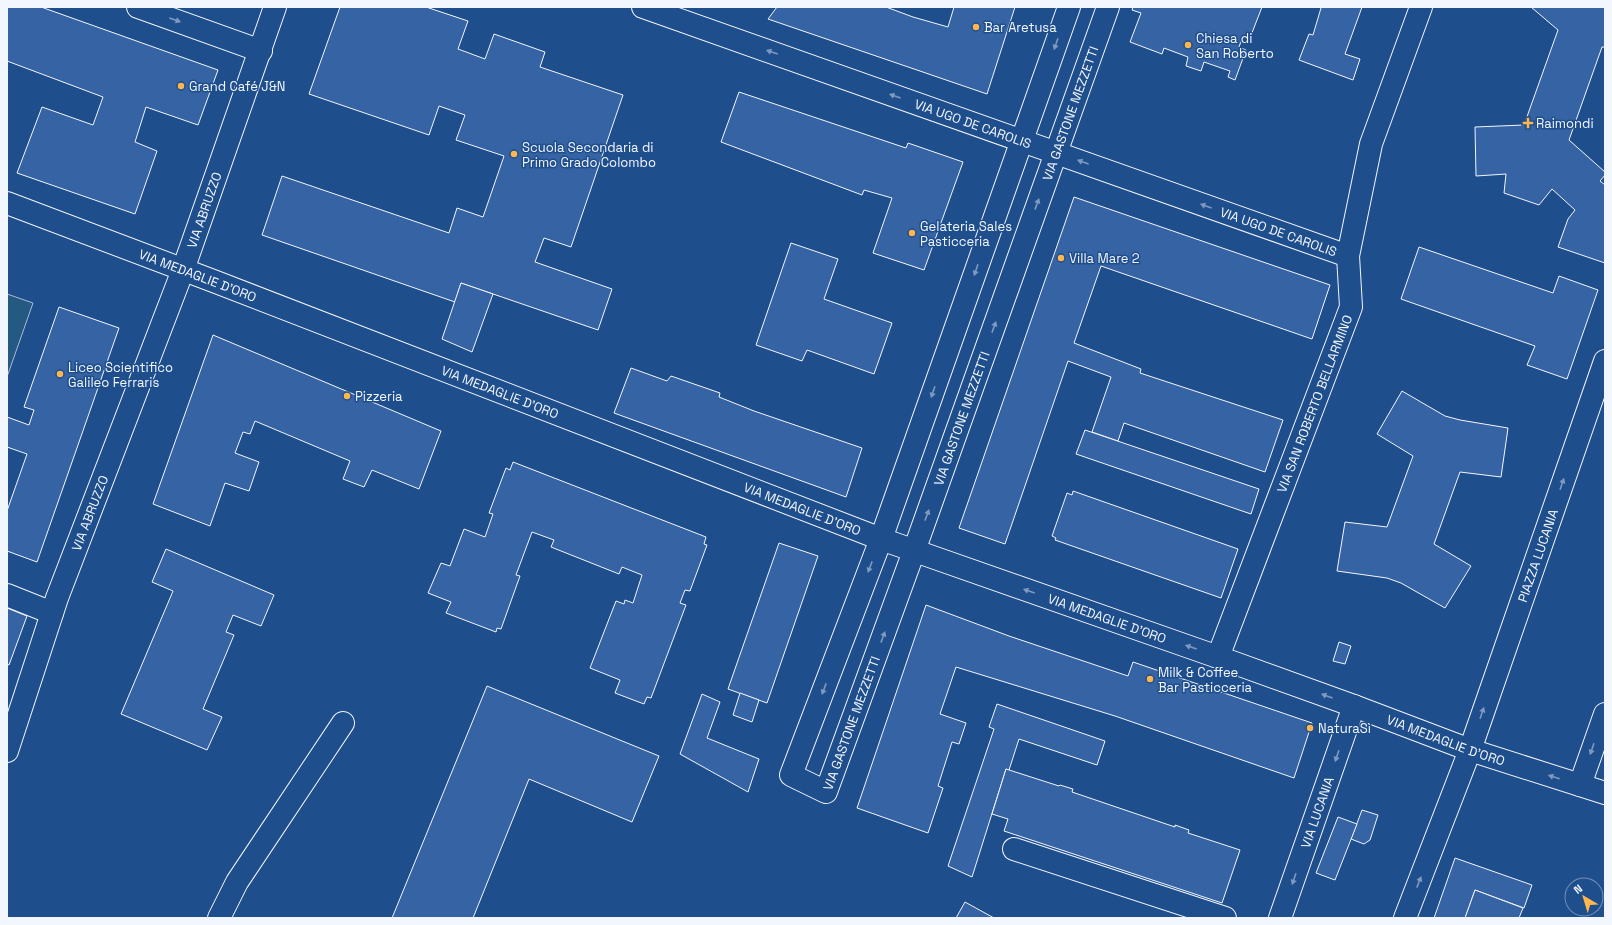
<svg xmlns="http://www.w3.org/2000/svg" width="1612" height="925" font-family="'Space Grotesk',sans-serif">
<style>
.green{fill:#245a82;stroke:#a8bbd7}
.building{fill:#3563a3;stroke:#f2f6ff}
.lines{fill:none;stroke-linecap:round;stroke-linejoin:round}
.minor-casing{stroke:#f2f6ff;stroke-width:24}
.major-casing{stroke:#f2f6ff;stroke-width:24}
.minor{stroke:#1f4e8c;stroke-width:22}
.major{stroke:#1f4e8c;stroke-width:22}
.oneway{fill:#7e9ac0}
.poi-dot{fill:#ffb74d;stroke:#1f4e8c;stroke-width:1.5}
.labels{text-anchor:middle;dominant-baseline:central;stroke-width:3;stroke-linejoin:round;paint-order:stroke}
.poi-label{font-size:13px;fill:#f2f6ff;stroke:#1f4e8c;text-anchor:start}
.street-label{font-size:13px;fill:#f2f6ff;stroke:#1f4e8c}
</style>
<rect width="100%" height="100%" fill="#1f4e8c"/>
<!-- green -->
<path class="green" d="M7 294 33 303 7 377Z"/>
<!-- building -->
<g class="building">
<path d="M7 7H41L218 70 198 125 146 107 135 142 157 151 135 214 17 173 42 107 93 125 103 97 7 61Z"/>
<path d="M340 7H426L468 21 458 49 485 59 494 34 545 52 540 67 623 95 571 247 544 238 535 262 612 289 598 330 461 283 455 302 262 235 282 176 449 233 457 208 483 217 504 156 456 140 465 115 439 106 429 135 309 94Z"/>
<path d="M777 7H886L913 17 948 27 954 7H1015L987 94 768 19Z"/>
<path d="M1133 7H1262L1250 38 1243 36 1239 47 1246 50 1235 80 1228 77 1230 71 1204 62 1201 71 1186 66 1188 57 1164 48 1162 54 1130 42 1141 13 1132 10Z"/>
<path d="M1320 7H1362L1345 54 1360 59 1353 80 1299 60 1309 34 1313 35 1321 8Z"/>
<path d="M1531 7H1605V47H1602L1569 140 1605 172V175L1600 181 1605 185V263L1558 247 1568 219 1575 210 1552 189 1539 205 1504 193 1506 174 1476 176 1475 127 1524 125 1558 30Z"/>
<path d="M739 92 906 148 908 143 963 162 924 270 873 253 892 198 864 190 862 195 721 142Z"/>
<path d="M1074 197 1330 285 1312 339 1101 266 1074 343 1141 369 1140 373 1283 420 1265 472 1124 423 1118 441 1092 432 1111 377 1068 361 1005 544 959 528Z"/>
<path d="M791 243 838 259 824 299 892 323 874 374 807 350 802 361 756 345Z"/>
<path d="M1419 247 1553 293 1559 276 1598 290 1567 379 1527 365 1535 346 1401 299Z"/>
<path d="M461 283 493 294 472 352 442 339Z"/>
<path d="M59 307 119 328 37 562 7 551V511L27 454 7 447V417L29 425 34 410 24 407Z"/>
<path d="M213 335 441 431 419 489 372 470 364 487 343 479 350 461 255 421 250 434 243 432 235 453 259 462 249 491 225 483 210 526 153 504Z"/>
<path d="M631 368 667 381 671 376 720 393 719 397 754 411 862 448 846 497 614 413Z"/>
<path d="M1402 391 1445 416 1460 420 1508 428 1501 477 1460 472 1434 544 1471 566 1445 608 1401 583 1387 578 1337 571 1345 522 1387 527 1413 456 1377 434Z"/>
<path d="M1085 430 1259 489 1251 514 1076 454Z"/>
<path d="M513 462 706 537 704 544 707 545 690 591 685 590 680 603 686 605 651 698 647 697 644 704 615 693 620 680 590 668 616 601 624 604 625 600 633 603 642 575 622 567 619 574 551 547 554 540 532 532 516 575 520 576 501 629 497 628 496 632 446 613 451 602 428 593 441 563 450 566 464 529 485 537 493 514 489 513 506 468 510 470Z"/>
<path d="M1073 491 1238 549 1221 598 1055 540 1056 538 1052 536 1067 493 1072 495Z"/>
<path d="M779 543 818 556 767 703 728 689Z"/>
<path d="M166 549 274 595 261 626 233 615 226 632 234 635 203 709 222 717 207 750 121 714 173 591 152 582Z"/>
<path d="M926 605 1009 636 1128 676 1133 662 1312 723 1294 778 1115 716 956 667 940 714 966 723 959 744 952 742 938 786 943 788 928 833 857 808Z"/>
<path d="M7 608 27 616 9 665 7 664Z"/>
<path d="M1339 642 1351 646 1345 664 1333 661Z"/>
<path d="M487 686 659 756 632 822 529 779 473 918H392Z"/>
<path d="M740 693 759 700 752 722 733 715Z"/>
<path d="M702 694 720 702 707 738 759 759 748 792 680 754Z"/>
<path d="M997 704 1105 741 1097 765 1019 739 1009 770 1006 769 972 877 948 866 994 729 989 727Z"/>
<path d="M1006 769 1059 786 1060 785 1073 789 1072 792 1175 827V825L1189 830 1188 833 1240 850 1222 903 1004 831 1008 819 992 814Z"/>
<path d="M1362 810 1378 815 1370 840 1364 844 1351 839Z"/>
<path d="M1338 817 1357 824 1335 880 1316 873Z"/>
<path d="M1455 858 1532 885 1524 908 1475 890 1465 918H1434Z"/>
<path d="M1475 890 1523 908 1519 918H1465Z"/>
<path d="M965 902 994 918H956Z"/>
</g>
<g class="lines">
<!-- minor casing -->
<g class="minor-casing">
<g id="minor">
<path d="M138 7 261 51"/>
<path id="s1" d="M643 7 1348 256"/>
<path id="s2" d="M1069 7 881 539 791 775 826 792 914 551 1108 7"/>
<path d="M7 595 52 613"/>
<path id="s3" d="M1218 657 1351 307 1348 256 1371 144 1421 7"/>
<path id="s4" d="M7 751 57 598 183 270 275 7"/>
<path d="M1580 785 1605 714"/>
<path d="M1014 849 1225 918"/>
<path d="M219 918 237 882 343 723"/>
<path id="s5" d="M1280 918 1354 706"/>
<path id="s6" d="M1405 918 1470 750 1605 361"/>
</g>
</g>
<!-- major casing -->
<g class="major-casing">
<g id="major">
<path id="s7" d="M7 203 216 282 881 539 1218 657 1354 706 1470 750 1605 793"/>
</g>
</g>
<!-- minor -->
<use href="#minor" class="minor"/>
<!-- major -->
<use href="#major" class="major"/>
</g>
<!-- one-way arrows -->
<defs><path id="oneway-solid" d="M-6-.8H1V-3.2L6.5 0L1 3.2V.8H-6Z"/></defs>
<g class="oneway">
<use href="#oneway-solid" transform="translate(175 20) rotate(20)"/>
<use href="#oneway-solid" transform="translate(1056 44) rotate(109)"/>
<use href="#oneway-solid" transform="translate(772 52) rotate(-161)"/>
<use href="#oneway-solid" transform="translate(895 96) rotate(-161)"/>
<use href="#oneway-solid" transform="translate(1083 162) rotate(-160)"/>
<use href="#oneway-solid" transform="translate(1037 204) rotate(-70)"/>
<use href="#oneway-solid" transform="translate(1206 206) rotate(-160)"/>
<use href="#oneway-solid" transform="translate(976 270) rotate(109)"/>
<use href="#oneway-solid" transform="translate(994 327) rotate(-70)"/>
<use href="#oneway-solid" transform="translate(933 392) rotate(109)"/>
<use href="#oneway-solid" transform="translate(1562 484) rotate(-71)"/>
<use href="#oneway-solid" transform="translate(927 515) rotate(-70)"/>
<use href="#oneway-solid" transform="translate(870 567) rotate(111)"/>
<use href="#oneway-solid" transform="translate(1029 591) rotate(-161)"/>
<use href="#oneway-solid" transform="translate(883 637) rotate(-70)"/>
<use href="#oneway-solid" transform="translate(1191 647) rotate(-161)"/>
<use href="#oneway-solid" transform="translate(824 689) rotate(111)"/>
<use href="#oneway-solid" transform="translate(1327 696) rotate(-160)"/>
<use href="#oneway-solid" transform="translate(1482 713) rotate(-71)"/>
<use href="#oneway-solid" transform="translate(1592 749) rotate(109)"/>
<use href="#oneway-solid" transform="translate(1337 756) rotate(109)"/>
<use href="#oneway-solid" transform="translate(1554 777) rotate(-162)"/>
<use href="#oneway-solid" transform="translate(1294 879) rotate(109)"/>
<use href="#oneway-solid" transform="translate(1419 882) rotate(-69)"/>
</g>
<!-- markers -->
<g class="poi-dot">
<circle cx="976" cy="27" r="4"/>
<circle cx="1188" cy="45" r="4"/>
<circle cx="181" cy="86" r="4"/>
<path d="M1526 117h4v4h4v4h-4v4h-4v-4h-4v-4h4z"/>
<circle cx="514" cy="154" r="4"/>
<circle cx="912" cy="233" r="4"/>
<circle cx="1061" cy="258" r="4"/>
<circle cx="60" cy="374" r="4"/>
<circle cx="347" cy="396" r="4"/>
<circle cx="1150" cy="679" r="4"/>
<circle cx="1310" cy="728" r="4"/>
</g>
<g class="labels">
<!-- poi labels -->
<g class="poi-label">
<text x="984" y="27">Bar Aretusa</text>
<text x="1196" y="38">Chiesa di<tspan x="1196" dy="15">San Roberto</tspan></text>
<text x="189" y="86">Grand Café J&amp;N</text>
<text x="1536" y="123">Raimondi</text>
<text x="522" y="147">Scuola Secondaria di<tspan x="522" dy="15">Primo Grado Colombo</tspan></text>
<text x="920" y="226">Gelateria Sales<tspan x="920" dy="15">Pasticceria</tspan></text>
<text x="1069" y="258">Villa Mare 2</text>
<text x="68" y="367">Liceo Scientifico<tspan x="68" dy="15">Galileo Ferraris</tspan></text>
<text x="355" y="396">Pizzeria</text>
<text x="1158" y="672">Milk &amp; Coffee<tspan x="1158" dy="15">Bar Pasticceria</tspan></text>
<text x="1318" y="728">NaturaSì</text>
</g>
<!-- street labels -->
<g class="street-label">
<text stroke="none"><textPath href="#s2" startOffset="1577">VIA GASTONE MEZZETTI</textPath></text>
<text stroke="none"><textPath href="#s1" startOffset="350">VIA UGO DE CAROLIS</textPath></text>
<text stroke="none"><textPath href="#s4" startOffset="576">VIA ABRUZZO</textPath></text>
<text stroke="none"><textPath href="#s1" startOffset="674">VIA UGO DE CAROLIS</textPath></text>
<text stroke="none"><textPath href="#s7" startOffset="204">VIA MEDAGLIE D'ORO</textPath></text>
<text stroke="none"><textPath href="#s7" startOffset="528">VIA MEDAGLIE D'ORO</textPath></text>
<text stroke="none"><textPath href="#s3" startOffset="271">VIA SAN ROBERTO BELLARMINO</textPath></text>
<text stroke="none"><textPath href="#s2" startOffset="1253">VIA GASTONE MEZZETTI</textPath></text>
<text stroke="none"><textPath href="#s7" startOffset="852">VIA MEDAGLIE D'ORO</textPath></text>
<text stroke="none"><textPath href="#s4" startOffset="252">VIA ABRUZZO</textPath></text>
<text stroke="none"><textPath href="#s6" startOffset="386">PIAZZA LUCANIA</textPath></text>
<text stroke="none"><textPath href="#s7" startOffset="1176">VIA MEDAGLIE D'ORO</textPath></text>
<text stroke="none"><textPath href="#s2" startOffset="929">VIA GASTONE MEZZETTI</textPath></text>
<text stroke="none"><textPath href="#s7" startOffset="1536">VIA MEDAGLIE D'ORO</textPath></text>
<text stroke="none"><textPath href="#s5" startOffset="112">VIA LUCANIA</textPath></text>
</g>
</g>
<!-- border -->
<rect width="1612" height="925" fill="none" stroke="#f2f6ff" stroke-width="16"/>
<!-- north arrow -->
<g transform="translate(1584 897) rotate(322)"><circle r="19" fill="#1f4e8c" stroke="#7391ba"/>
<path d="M0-3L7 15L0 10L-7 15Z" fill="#ffb74d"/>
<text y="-6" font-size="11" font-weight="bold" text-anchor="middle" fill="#f2f6ff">N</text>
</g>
</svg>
